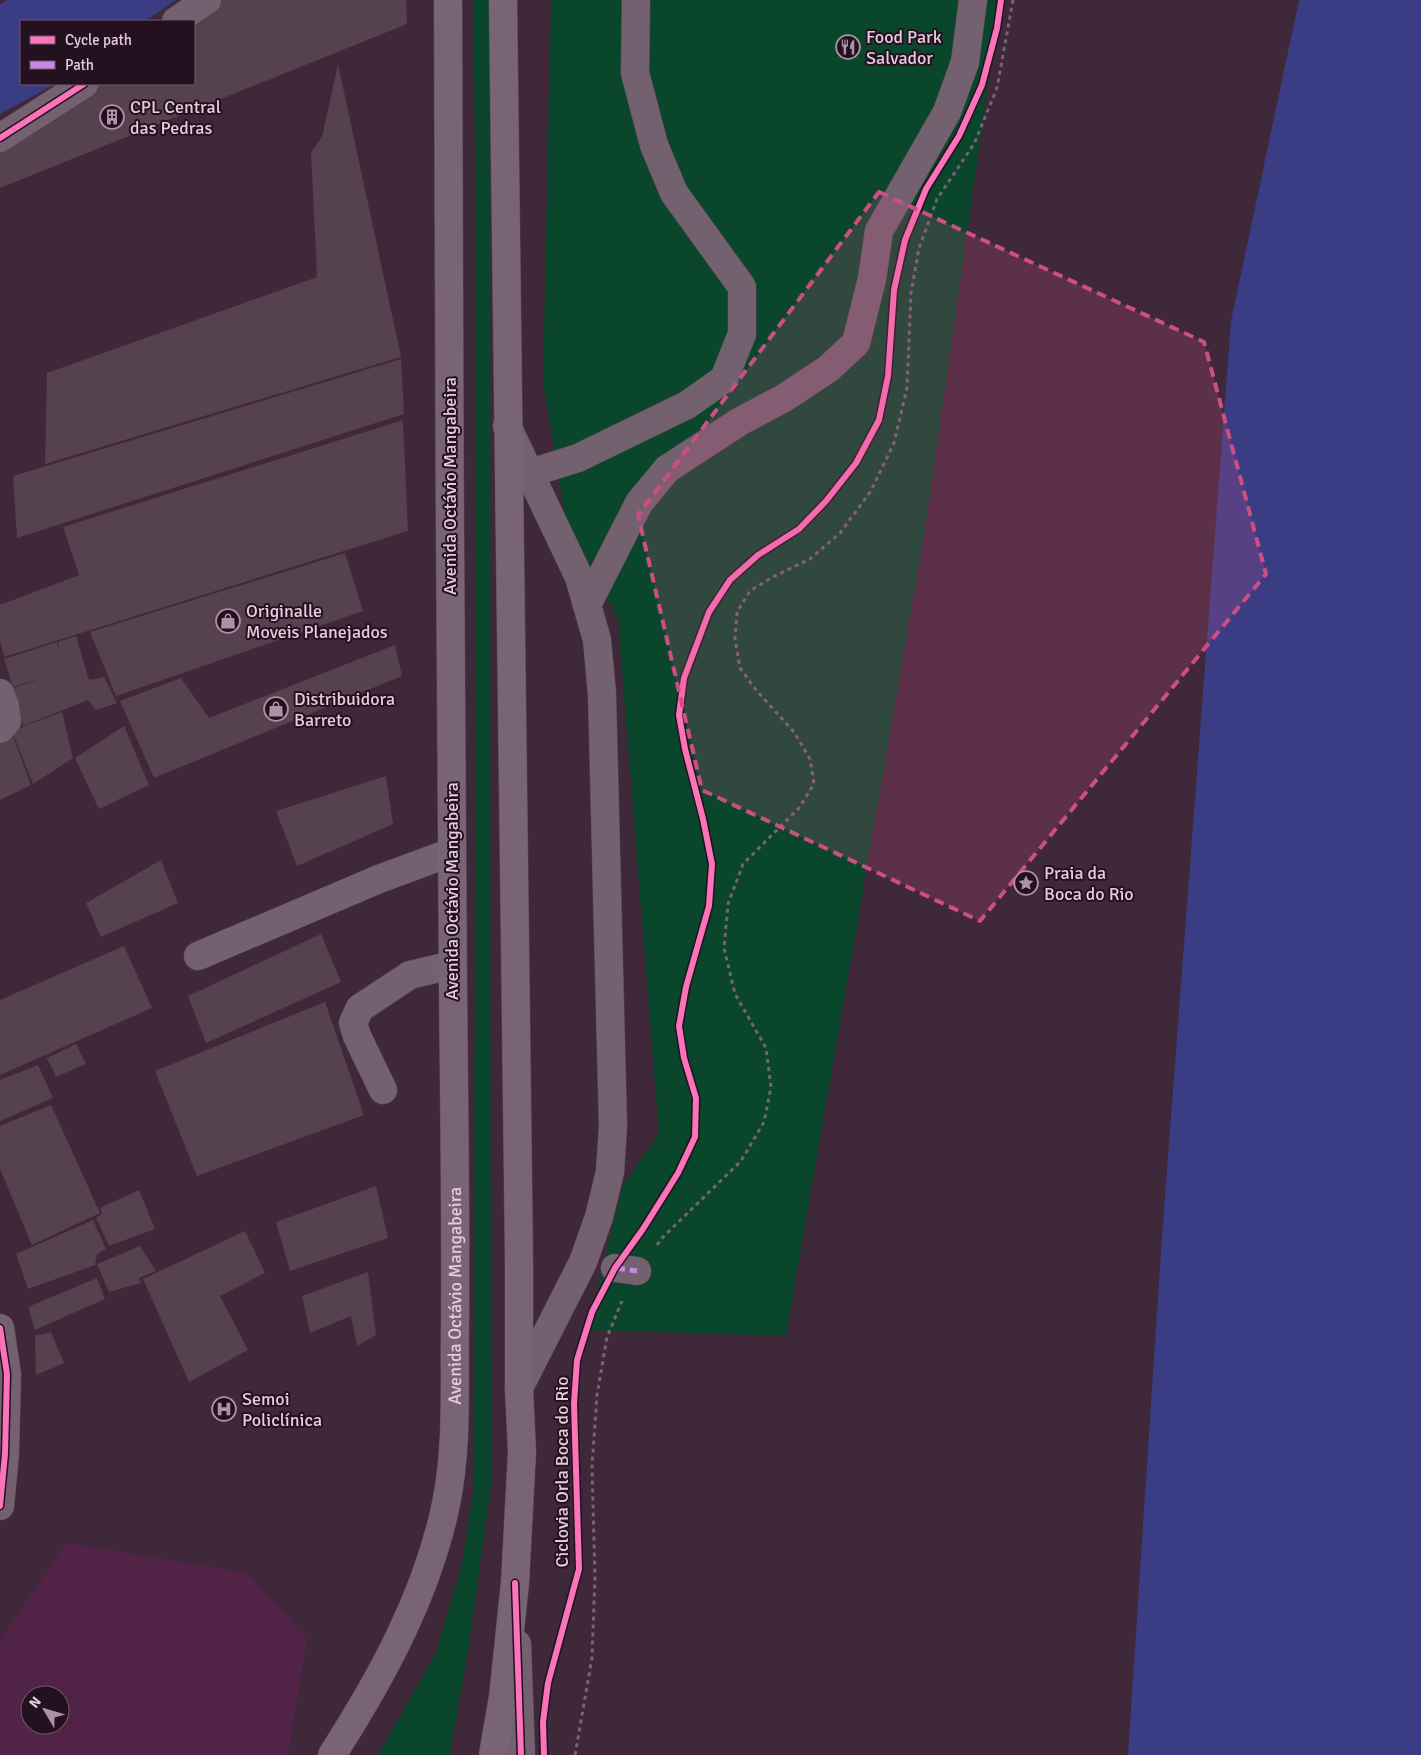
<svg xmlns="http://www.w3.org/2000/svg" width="1421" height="1755" font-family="Signika,sans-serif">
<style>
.built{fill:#512447;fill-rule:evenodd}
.green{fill:#09462c}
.water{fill:#3a3c84}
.building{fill:#56414e}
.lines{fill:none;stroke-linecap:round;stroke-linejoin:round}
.minor-casing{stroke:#5a4655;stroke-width:29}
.major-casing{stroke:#5a4655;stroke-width:29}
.path{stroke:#756471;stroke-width:3;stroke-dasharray:4 4;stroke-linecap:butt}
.minor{stroke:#73616f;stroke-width:28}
.major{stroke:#786474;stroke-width:28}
.quiet{stroke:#c787e3;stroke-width:5;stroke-dasharray:10 5;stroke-linecap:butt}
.cycleway-casing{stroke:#24111f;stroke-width:9}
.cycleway{stroke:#fb73b8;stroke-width:6}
.marked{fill:#cd4e82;fill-opacity:0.2;stroke:#cd4e82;stroke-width:4;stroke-dasharray:10 6;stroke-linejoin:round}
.labels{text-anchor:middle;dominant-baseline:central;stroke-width:4;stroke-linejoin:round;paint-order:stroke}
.poi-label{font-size:18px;fill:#e6cbde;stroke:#24111f;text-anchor:start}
.street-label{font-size:18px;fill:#e6cbde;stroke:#24111f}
</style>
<rect width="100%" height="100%" fill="#3f283a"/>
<!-- built -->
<path class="built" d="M67 1543 248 1573 307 1639 288 1755H0V1640ZM30 1695H60V1725H30Z"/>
<!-- green -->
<g class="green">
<path d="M473 0H490L491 1485 468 1651 450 1755H378L435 1655 461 1568 474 1487 476 221Z"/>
<path d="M551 0H1000L925 530 786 1336 587 1330 622 1187 659 1134 618 620 565 515 543 381Z"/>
</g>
<!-- water -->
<g class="water">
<path d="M7 0H176L145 21H21V84H55L0 114V5Z"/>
<path d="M1299 0H1421V1755H1128L1162 1236 1231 321Z"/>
</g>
<!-- building -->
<g class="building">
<path d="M221 0H406L407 24 0 188V151L98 84H194V21Z"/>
<path d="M338 64 401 357 45 464 47 373 317 277 311 152 322 137Z"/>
<path d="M401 359 404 414 17 538 13 476Z"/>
<path d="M403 420 408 531 4 657 0 640V605L79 575 63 527Z"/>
<path d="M345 553 363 611 116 696 90 632Z"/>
<path d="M76 636 89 680 104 677 117 703 96 710 88 700 23 726 13 688 52 675 13 687 4 659 57 642 60 653 58 642Z"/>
<path d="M395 645 402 676 154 778 120 701 181 678 209 718Z"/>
<path d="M62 712 73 758 33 784 12 731Z"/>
<path d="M124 726 149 785 99 809 75 758Z"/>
<path d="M10 728 31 785 0 800V733Z"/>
<path d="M386 776 393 824 297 866 276 811Z"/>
<path d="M161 860 178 903 101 937 86 903Z"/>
<path d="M321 934 341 982 206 1043 188 996Z"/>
<path d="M124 946 152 1008 0 1075V1000Z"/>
<path d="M325 1002 364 1115 197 1176 155 1071Z"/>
<path d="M76 1044 86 1064 56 1077 47 1058Z"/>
<path d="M38 1065 53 1098 0 1121V1080Z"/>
<path d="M51 1105 100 1213 32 1245 0 1169V1126Z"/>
<path d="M376 1186 388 1238 290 1271 276 1222Z"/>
<path d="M139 1190 155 1229 109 1246 96 1218 102 1214 100 1208Z"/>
<path d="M93 1220 106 1249 97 1254 95 1265 28 1289 16 1254Z"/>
<path d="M245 1231 265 1273 220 1296 248 1350 189 1382 143 1279Z"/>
<path d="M140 1246 156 1271 139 1278 141 1283 109 1292 97 1264Z"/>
<path d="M368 1272 376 1335 357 1346 351 1316 310 1333 302 1296Z"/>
<path d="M97 1278 105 1299 35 1330 28 1307Z"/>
<path d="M51 1332 64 1363 36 1375 35 1336Z"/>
</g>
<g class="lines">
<!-- minor casing -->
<g class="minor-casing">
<g id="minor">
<path d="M176 21 207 0"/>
<path d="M0 138 84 84"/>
<path d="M507 426 579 577 597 640 602 694 613 1126 610 1172 599 1217 583 1262 519 1388"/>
<path d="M530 473 578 458 687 405 724 379 742 334V287L674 193 654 145 635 73 636 0"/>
<path d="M587 605 639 503 667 469 739 422 784 398 828 369 856 343 872 279 879 231 947 112 965 62 973 0"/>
<path d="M0 693 5 706 7 721 0 729"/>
<path d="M198 956 379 879 452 852"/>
<path d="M383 1090 357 1036 353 1023 360 1008 410 975 452 965"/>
<path d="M615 1268 637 1271"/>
<path d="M0 1328 7 1374 5 1454 0 1506"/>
<path d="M517 1644 521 1755"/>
</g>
</g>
<!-- major casing -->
<g class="major-casing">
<g id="major">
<path id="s1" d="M332 1755C382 1677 427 1595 446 1504 458 1446 454 1384 455 1325 456 1212 454 1098 453 985 449 657 450 328 448 0"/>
<path d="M493 1755 503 1697 515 1583 522 1452 519 1388V1259L503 0"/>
</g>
</g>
<!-- path -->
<g class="path">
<path d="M657 1245 663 1237 741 1161 764 1122 771 1087 766 1048 735 994 724 948 728 904 743 864 799 808 814 784 810 759 794 732 756 690 740 668 735 639 737 612 750 591 771 578 810 559 840 533 871 491 894 443 907 388 911 293 919 248 937 199 974 144 997 88 1013 0"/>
<path d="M575 1755 592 1658 595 1577 592 1467 597 1395 607 1337 622 1301"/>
</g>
<!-- minor -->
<use href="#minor" class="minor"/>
<!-- major -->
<use href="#major" class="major"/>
<!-- quiet -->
<path class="quiet" d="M615 1268 637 1271"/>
<!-- cycleway casing -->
<g class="cycleway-casing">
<g id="cycleway">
<path d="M0 138 84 84"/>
<path d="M0 1328 7 1374 5 1454 0 1506"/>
<path d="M515 1583 521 1755"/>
<path d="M544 1755 543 1722 548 1683 579 1569 574 1404 577 1360 592 1312 615 1268 643 1229 678 1173 695 1137 696 1098 684 1058 679 1026 686 987 709 906 712 864 703 819 685 749 679 715 684 678 709 612 730 580 758 555 799 529 826 501 856 463 879 420 888 376 894 290 905 240 926 189 959 136 982 85 997 28 1001 0"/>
</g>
</g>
<!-- cycleway -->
<use href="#cycleway" class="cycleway"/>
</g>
<!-- marked area -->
<path class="marked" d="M879 192 1204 342 1266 574 980 921 702 790 638 515Z"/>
<!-- icons -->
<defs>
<g id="restaurant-ring" transform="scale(1.25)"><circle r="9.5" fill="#24111f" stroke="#ac92a5" stroke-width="1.5"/><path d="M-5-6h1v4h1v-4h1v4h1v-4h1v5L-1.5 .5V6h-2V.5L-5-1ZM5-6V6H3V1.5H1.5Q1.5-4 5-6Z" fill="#ac92a5"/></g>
<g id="building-ring" transform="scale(1.25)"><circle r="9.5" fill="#24111f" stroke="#ac92a5" stroke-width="1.5"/><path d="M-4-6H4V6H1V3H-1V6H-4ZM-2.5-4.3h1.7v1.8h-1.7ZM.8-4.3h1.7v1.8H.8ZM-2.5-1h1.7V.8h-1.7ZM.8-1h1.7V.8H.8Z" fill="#ac92a5"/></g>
<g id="shop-ring" transform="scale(1.25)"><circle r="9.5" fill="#24111f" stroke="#ac92a5" stroke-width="1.5"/><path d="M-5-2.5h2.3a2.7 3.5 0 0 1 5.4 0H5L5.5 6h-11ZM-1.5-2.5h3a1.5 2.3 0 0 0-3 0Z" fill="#ac92a5"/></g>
<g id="sight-ring" transform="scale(1.25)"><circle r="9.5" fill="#24111f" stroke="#ac92a5" stroke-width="1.5"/><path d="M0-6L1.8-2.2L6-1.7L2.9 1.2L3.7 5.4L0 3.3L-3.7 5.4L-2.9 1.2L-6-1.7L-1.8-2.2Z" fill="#ac92a5"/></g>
<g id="hospital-ring" transform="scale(1.25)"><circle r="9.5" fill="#24111f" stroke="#ac92a5" stroke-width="1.5"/><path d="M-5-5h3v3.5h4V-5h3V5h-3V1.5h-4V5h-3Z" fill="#ac92a5"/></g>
</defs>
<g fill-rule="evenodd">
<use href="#restaurant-ring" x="848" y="47"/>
<use href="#building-ring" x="112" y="117"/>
<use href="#shop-ring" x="228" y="621"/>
<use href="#shop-ring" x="276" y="709"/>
<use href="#sight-ring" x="1026" y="883"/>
<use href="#hospital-ring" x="224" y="1409"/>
</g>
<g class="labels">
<!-- poi labels -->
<g class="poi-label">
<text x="866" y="37">Food Park<tspan x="866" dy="21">Salvador</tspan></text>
<text x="130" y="107">CPL Central<tspan x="130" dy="21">das Pedras</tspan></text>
<text x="246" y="611">Originalle<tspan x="246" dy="21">Moveis Planejados</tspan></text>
<text x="294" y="699">Distribuidora<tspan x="294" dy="21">Barreto</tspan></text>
<text x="1044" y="873">Praia da<tspan x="1044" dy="21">Boca do Rio</tspan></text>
<text x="242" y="1399">Semoi<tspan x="242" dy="21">Policlínica</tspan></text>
</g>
<!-- street labels -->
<g class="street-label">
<text transform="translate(450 486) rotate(-90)">Avenida Octávio Mangabeira</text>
<text transform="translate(452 891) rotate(-90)">Avenida Octávio Mangabeira</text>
<text stroke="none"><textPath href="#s1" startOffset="486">Avenida Octávio Mangabeira</textPath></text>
<text transform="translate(562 1472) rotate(-90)">Ciclovia Orla Boca do Rio</text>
</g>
</g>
<!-- legend -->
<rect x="20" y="20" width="175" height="65" fill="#24111f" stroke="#725b6b"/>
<rect x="30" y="36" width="25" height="8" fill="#fb73b8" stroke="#725b6b"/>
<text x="65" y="45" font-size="15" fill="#e6cbde">Cycle path</text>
<rect x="30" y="61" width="25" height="8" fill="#c787e3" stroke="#725b6b"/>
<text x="65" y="70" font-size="15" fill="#e6cbde">Path</text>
<!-- north arrow -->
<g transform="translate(45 1710) rotate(308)"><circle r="24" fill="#24111f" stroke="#725b6b"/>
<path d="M0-4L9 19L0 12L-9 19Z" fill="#ac92a5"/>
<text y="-8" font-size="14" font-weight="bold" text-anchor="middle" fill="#e6cbde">N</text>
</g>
</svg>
